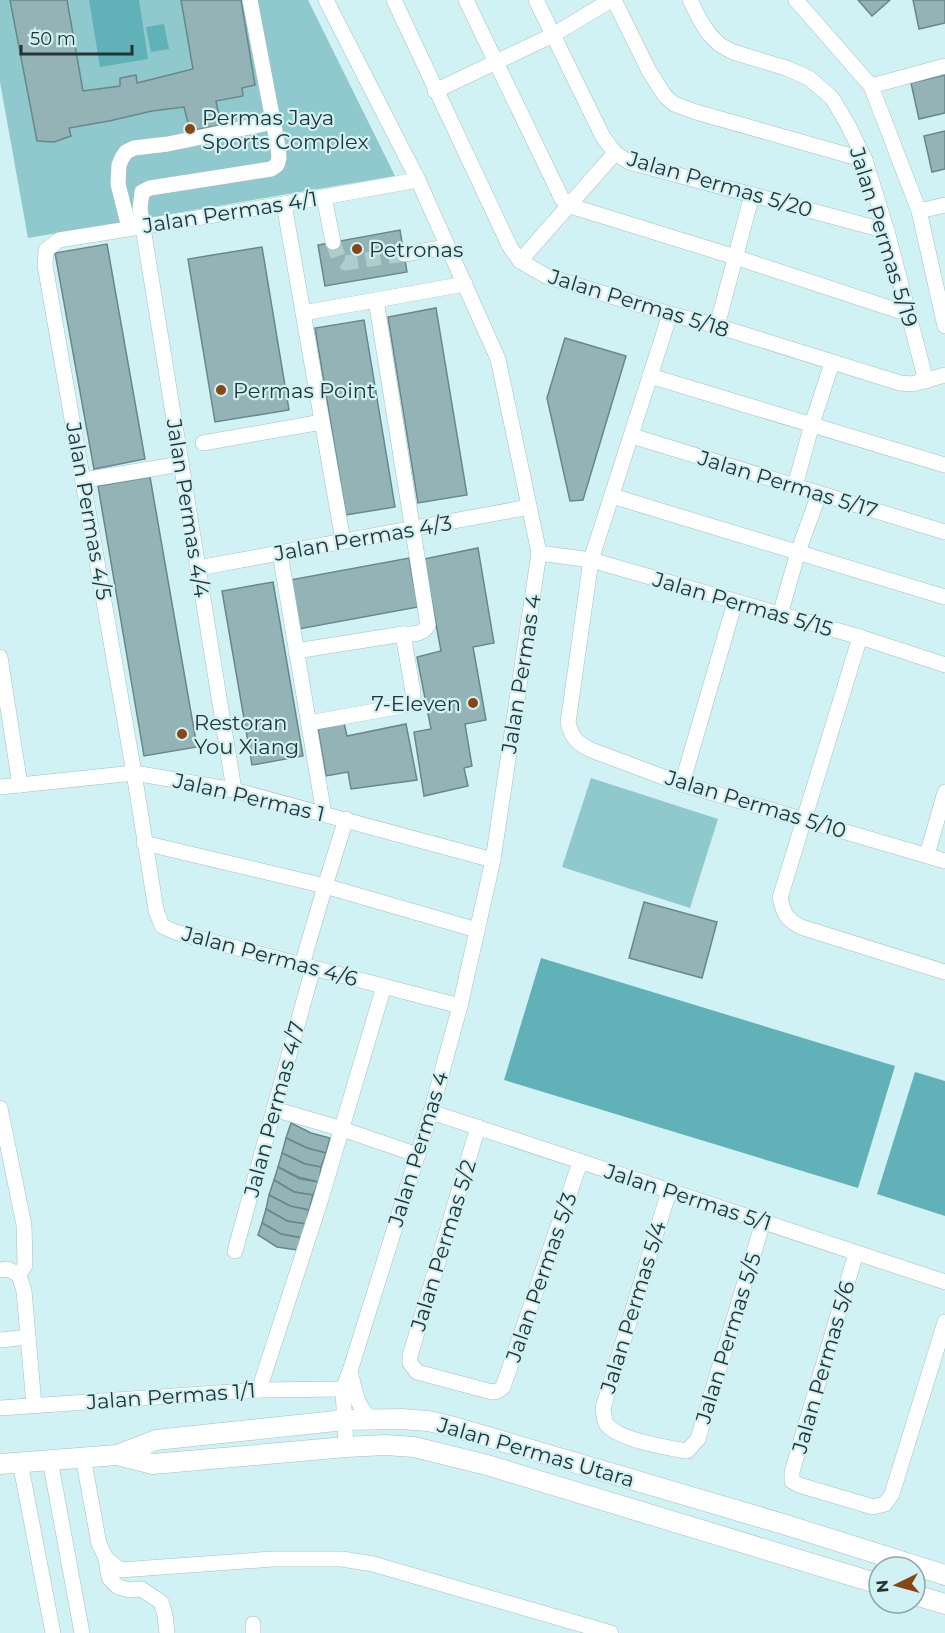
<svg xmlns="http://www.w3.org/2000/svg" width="945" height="1633" font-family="Montserrat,sans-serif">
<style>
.green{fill:#8fc8cd}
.water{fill:#60b1b8}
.building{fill:#94b3b6;stroke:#68878a;stroke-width:1.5}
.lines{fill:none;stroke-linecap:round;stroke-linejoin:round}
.minor-tunnel{stroke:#afcccf;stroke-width:15;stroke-dasharray:15 8;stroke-linecap:butt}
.minor-casing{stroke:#a0c0c3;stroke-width:16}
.major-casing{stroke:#a0c0c3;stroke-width:21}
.minor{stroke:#fff;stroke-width:15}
.major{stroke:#fff;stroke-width:20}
.poi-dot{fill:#884516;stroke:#d1f2f5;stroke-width:2}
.labels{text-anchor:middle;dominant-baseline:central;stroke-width:4.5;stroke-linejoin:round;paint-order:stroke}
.poi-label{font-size:21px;fill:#273435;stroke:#d1f2f5;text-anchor:start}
.street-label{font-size:21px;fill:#273435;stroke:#d1f2f5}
</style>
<rect width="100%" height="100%" fill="#d1f2f5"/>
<!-- green -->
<g class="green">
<path d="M0 0H308L395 176 28 238 0 82Z"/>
<path d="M591 778 718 819 690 908 562 867Z"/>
</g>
<!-- water -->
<g class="water">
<path d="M89 0H139L148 59 100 67Z"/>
<path d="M164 24 169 49 151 52 146 27Z"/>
<path d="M541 958 895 1066 858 1188 504 1080Z"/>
<path d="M915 1072 945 1081V1216L877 1194Z"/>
</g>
<!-- building -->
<g class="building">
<path d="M10 0H67L83 91 120 86V78L136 75 137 83 193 69 181 0H241L255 85 242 88 243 96 216 101 221 125 190 131 184 107 152 111 109 121 69 128 71 136 54 142 37 141Z"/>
<path d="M858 0H890L872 16Z"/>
<path d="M913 0H945V23L919 29Z"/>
<path d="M945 75V113L919 119 911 83Z"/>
<path d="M945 131V169L932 172 924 136Z"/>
<path d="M400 230 407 272 325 286 318 245Z"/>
<path d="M107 244 145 459 94 469 55 253Z"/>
<path d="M262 247 289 410 215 422 188 259Z"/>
<path d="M436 308 467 495 418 503 388 317Z"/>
<path d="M364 320 395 507 346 515 315 328Z"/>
<path d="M565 338 626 356 583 500 570 501 547 398Z"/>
<path d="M150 477 197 747 144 756 98 486Z"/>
<path d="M478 548 494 643 473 647 486 720 465 724 472 766 464 768 468 786 424 796 414 732 431 729 417 657 441 651 424 559Z"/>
<path d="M409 558 418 607 299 629 290 580Z"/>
<path d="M273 582 303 756 252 765 222 591Z"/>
<path d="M344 723 347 736 406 724 417 780 351 789 348 772 326 776 318 729Z"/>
<path d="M644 902 717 922 702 978 629 958Z"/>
<path d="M291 1123 311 1133 330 1138 326 1153 307 1148 286 1138Z"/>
<path d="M286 1138 307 1148 326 1153 321 1167 305 1164 282 1153Z"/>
<path d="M282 1153 305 1164 321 1167 319 1182 298 1177 278 1167Z"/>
<path d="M278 1167 300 1179 319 1182 313 1195 294 1192 274 1180Z"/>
<path d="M274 1180 294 1192 313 1195 309 1210 290 1206 269 1195Z"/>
<path d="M269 1195 290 1206 309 1210 306 1224 287 1221 266 1209Z"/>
<path d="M266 1209 287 1221 306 1224 302 1238 281 1234 262 1223Z"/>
<path d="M262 1223 281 1234 302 1238 297 1250 277 1247 258 1235Z"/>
</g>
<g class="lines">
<!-- minor-tunnel -->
<path class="minor-tunnel" d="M333 242 339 259 346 263 404 254"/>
<!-- minor casing -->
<g class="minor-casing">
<g id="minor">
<path d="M326 0 418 180 498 359 539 553 493 860 460 1006 431 1112 350 1371 343 1389 346 1447"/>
<path d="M394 0 510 247 520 261 546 276 670 314 717 326 900 383 912 384 945 375"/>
<path d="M466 0 562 199 577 208 735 257 908 314"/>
<path d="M536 0 603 137 615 153 629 162 887 231"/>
<path d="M614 0 649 71 665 96 674 104 696 112 865 160"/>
<path d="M690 0 700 20 709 34 720 45 733 52 786 68 809 78 832 98 848 125 865 160 887 231 926 381"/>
<path d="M796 0 871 86 919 211 945 326"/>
<path d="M871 86 945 66"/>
<path d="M435 91 553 35 611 0"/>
<path d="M418 180 284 204 59 240 46 250 45 265 134 773 156 910 162 926 175 932 460 1006"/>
<path d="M324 197 333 242"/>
<path d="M284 204 343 541"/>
<path d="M919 211 945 205"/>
<path d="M129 228 118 184 119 165 122 158 126 152 134 148 168 144 273 122"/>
<path d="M404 254 448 247"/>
<path d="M520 261 615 153"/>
<path d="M303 313 465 284"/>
<path d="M670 314 591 560 568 723C572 738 577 743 591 750L682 784 945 861"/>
<path d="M717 326 752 195"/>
<path d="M650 376 945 465"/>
<path d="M632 436 945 532"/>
<path d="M203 443 322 422"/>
<path d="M84 480 181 464"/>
<path d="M795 486 812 424 832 363"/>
<path d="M612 496 945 597"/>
<path d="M280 553 324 814"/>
<path d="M539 553 591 560 860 637 945 665"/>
<path d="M198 568 529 507"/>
<path d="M780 615 798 552 819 494"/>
<path d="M860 637 780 898C784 914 786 919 801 927L945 972"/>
<path d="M296 651 403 634C413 634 423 635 428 625L376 300"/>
<path d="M0 657 20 785"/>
<path d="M309 723 408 705 413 698V692L403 634"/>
<path d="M682 784 735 602"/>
<path d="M0 787 134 773 234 790 493 860"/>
<path d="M234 790 140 209 142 192 150 188 271 169 277 165 279 158 278 147 250 0"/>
<path d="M144 843 325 886 477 930"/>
<path d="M927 855 945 792"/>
<path d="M302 965 325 886 346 819"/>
<path d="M0 1108 24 1225 25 1265 19 1275"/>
<path d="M274 1109 342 1129 418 1155"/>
<path d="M431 1112 945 1282"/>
<path d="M478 1127 410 1356V1363L417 1372 492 1392 498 1391 503 1387 577 1171 582 1162"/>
<path d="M669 1191 603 1408C604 1414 604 1421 607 1425 619 1440 668 1448 687 1451L698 1439 763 1222"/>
<path d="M235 1251 313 968"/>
<path d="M856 1253 792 1472V1481L799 1485 873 1507 885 1504 892 1494 945 1322"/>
<path d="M0 1270 8 1269 19 1275 24 1291 34 1405"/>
<path d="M0 1340 28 1337"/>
<path d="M350 1371C355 1390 356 1407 372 1419"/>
<path d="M259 1390 320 1202 384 986"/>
<path d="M0 1408 259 1390 343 1389"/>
<path d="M83 1457 99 1544 106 1558 120 1570 273 1559H342L373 1564 611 1633"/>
<path d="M50 1460 82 1633"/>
<path d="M20 1462 53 1633"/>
<path d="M106 1558 109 1578 118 1587 130 1590 141 1589 161 1602 165 1615 167 1633"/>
<path d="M253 1633V1624"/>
</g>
</g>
<!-- major casing -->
<g class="major-casing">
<g id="major">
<path d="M117 1455 153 1464 346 1447 385 1445 414 1447 487 1465 879 1584"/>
<path d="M0 1464 117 1455 156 1440 345 1420 401 1419 428 1421 454 1427 783 1524 945 1575"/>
<path d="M915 1595 945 1604"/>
</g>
</g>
<!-- minor -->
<use href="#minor" class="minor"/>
<!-- major -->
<use href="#major" class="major"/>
</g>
<!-- markers -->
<g class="poi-dot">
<circle cx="190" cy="129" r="6"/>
<circle cx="357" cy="249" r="6"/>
<circle cx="221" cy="390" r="6"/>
<circle cx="473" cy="703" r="6"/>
<circle cx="182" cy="734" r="6"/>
</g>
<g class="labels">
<!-- poi labels -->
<g class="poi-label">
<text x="202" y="117">Permas Jaya<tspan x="202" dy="24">Sports Complex</tspan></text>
<text x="369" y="249">Petronas</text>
<text x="233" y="390">Permas Point</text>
<text x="461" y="703" text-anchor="end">7-Eleven</text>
<text x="194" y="722">Restoran<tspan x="194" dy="24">You Xiang</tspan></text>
</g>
<!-- street labels -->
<g class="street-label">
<text transform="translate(720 184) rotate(16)">Jalan Permas 5/20</text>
<text transform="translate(230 212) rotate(-9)">Jalan Permas 4/1</text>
<text transform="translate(884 237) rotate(73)">Jalan Permas 5/19</text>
<text transform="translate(639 303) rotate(17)">Jalan Permas 5/18</text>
<text transform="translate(788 484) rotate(17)">Jalan Permas 5/17</text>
<text transform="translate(188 508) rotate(81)">Jalan Permas 4/4</text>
<text transform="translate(89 511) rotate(80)">Jalan Permas 4/5</text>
<text transform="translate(363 538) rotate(-10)">Jalan Permas 4/3</text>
<text transform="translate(743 604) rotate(16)">Jalan Permas 5/15</text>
<text transform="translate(521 674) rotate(-81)">Jalan Permas 4</text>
<text transform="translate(249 797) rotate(13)">Jalan Permas 1</text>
<text transform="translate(756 804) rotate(17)">Jalan Permas 5/10</text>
<text transform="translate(270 956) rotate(15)">Jalan Permas 4/6</text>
<text transform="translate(274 1109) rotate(-75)">Jalan Permas 4/7</text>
<text transform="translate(418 1149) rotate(-73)">Jalan Permas 4</text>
<text transform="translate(688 1197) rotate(18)">Jalan Permas 5/1</text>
<text transform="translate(443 1245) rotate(-73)">Jalan Permas 5/2</text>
<text transform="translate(541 1277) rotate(-71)">Jalan Permas 5/3</text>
<text transform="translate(633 1307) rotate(-73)">Jalan Permas 5/4</text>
<text transform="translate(728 1338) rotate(-73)">Jalan Permas 5/5</text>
<text transform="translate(823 1367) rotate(-74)">Jalan Permas 5/6</text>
<text transform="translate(171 1396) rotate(-4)">Jalan Permas 1/1</text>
<text transform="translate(536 1452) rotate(16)">Jalan Permas Utara</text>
</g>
</g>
<!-- north arrow -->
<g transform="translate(897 1585) rotate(265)"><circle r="28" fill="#d1f2f5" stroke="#8da6a8" stroke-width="1.5"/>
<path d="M0-4.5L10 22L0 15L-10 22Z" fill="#884516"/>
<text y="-9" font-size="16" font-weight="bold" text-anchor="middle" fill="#273435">N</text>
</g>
<!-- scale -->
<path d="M21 45v9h111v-9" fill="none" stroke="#273435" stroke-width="3"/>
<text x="30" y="45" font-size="18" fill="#273435" stroke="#d1f2f5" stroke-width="4.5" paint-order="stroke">50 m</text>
</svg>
